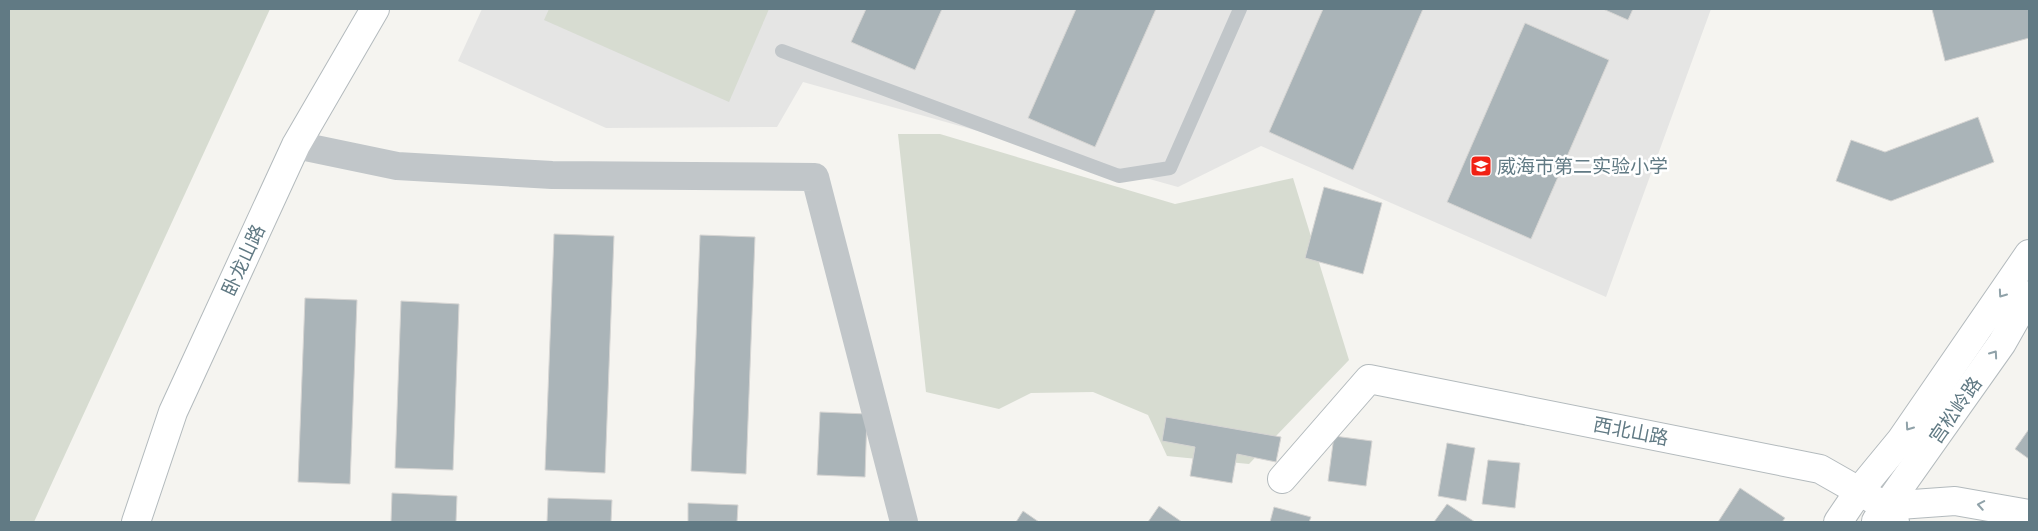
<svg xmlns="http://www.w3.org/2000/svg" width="2038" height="531" font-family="'PT Sans Narrow','Noto Sans SC',sans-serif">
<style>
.built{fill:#e5e5e4}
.green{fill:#d7dcd1}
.building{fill:#aab4b8;stroke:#d6d5d3}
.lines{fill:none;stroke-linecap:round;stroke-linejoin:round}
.secondary-casing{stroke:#b3babd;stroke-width:30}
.lane{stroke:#c1c6c9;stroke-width:14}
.street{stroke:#c1c6c9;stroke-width:28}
.secondary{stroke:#fff;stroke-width:28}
.oneway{stroke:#90a2a9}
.labels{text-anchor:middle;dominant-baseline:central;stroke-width:5;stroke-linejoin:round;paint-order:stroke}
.poi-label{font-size:19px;fill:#617a84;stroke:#fff;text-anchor:start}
.street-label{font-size:19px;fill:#617a84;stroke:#fff}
</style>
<rect width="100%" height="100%" fill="#f5f4f0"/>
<!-- built -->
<path class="built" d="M482 9H1711L1606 297 1261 146 1178 187 803 82 777 127 606 128 458 61Z"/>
<!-- green -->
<g class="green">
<path d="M9 9H270L34 522H9Z"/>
<path d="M549 9H769L729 102 544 20Z"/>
<path d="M898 134H940L1175 204 1293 178 1349 360 1249 464 1167 456 1148 415 1093 392 1031 393 999 409 926 392Z"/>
</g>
<!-- building -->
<g class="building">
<path d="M866 9H942L915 70 851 42Z"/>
<path d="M1076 9H1156L1095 147 1028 118Z"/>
<path d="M1323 9H1423L1353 170 1269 132Z"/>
<path d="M1603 9H1633L1628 20Z"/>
<path d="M1932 9H2029V38L1945 61Z"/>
<path d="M1525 23 1609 60 1531 239 1447 202Z"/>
<path d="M1978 117 1994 162 1891 201 1836 181 1851 140 1885 152Z"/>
<path d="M1324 187 1382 203 1363 274 1305 258Z"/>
<path d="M554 234 614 236 605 473 545 470Z"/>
<path d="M700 235 755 237 746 474 691 471Z"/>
<path d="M305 298 357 300 350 484 298 482Z"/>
<path d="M401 301 459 304 453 470 395 468Z"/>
<path d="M820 412 867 414 865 477 817 475Z"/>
<path d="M1166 417 1281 437 1276 462 1237 454 1232 483 1190 476 1195 447 1162 441Z"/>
<path d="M2029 429V459L2015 449Z"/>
<path d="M1334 436 1372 441 1366 486 1328 481Z"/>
<path d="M1447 443 1475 448 1466 501 1438 496Z"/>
<path d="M1488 460 1520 463 1515 508 1482 504Z"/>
<path d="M1740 488 1785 518 1782 522H1718Z"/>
<path d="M392 493 457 496 456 522H391Z"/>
<path d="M548 498 612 500 611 522H547Z"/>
<path d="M688 503 738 505 737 522H688Z"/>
<path d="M1447 504 1475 522H1434Z"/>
<path d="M1159 506 1182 522H1148Z"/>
<path d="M1274 507 1311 517 1309 522H1270Z"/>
<path d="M1023 511 1039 522H1016Z"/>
</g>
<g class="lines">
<!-- secondary casing -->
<g class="secondary-casing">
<g id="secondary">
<path d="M1282 479 1369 379 1820 469 1885 506 1895 522"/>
<path d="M1885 506 1955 501 2029 514"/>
<path d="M1876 521 2002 343 2029 295"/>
<path d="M136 522 173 412 296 145 375 9"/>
<path d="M1838 522 1859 491 1901 440 2029 254"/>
</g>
</g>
<!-- lane -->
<path class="lane" d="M782 51 1119 176 1170 168 1240 9"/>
<!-- street -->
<path class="street" d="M296 145 397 166 552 175 815 177 904 522"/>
<!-- secondary -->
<use href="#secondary" class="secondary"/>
</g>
<!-- one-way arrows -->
<defs><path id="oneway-chevron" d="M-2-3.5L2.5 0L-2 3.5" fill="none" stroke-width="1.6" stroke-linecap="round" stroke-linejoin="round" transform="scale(1.25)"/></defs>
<g class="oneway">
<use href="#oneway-chevron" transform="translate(2002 294) rotate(125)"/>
<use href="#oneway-chevron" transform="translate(1994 354) rotate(-55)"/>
<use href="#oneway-chevron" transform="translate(1909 427) rotate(125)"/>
<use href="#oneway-chevron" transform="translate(1981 505) rotate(-170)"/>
</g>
<!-- icons -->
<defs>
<g id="school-square" transform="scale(1.125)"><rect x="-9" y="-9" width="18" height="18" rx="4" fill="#f12114" stroke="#fff"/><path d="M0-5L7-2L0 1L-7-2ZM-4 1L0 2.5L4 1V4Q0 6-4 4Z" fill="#fff"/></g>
</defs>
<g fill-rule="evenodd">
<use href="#school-square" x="1481" y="166"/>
</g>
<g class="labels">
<!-- poi labels -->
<g class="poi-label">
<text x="1497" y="166">威海市第二实验小学</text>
</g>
<!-- street labels -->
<g class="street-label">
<text transform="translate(243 260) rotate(-65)">卧龙山路</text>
<text transform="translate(1955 410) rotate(-55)">宫松岭路</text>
<text transform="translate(1631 431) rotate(11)">西北山路</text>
</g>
</g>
<!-- border -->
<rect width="2038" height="531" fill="none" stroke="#617a84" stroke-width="20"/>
</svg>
